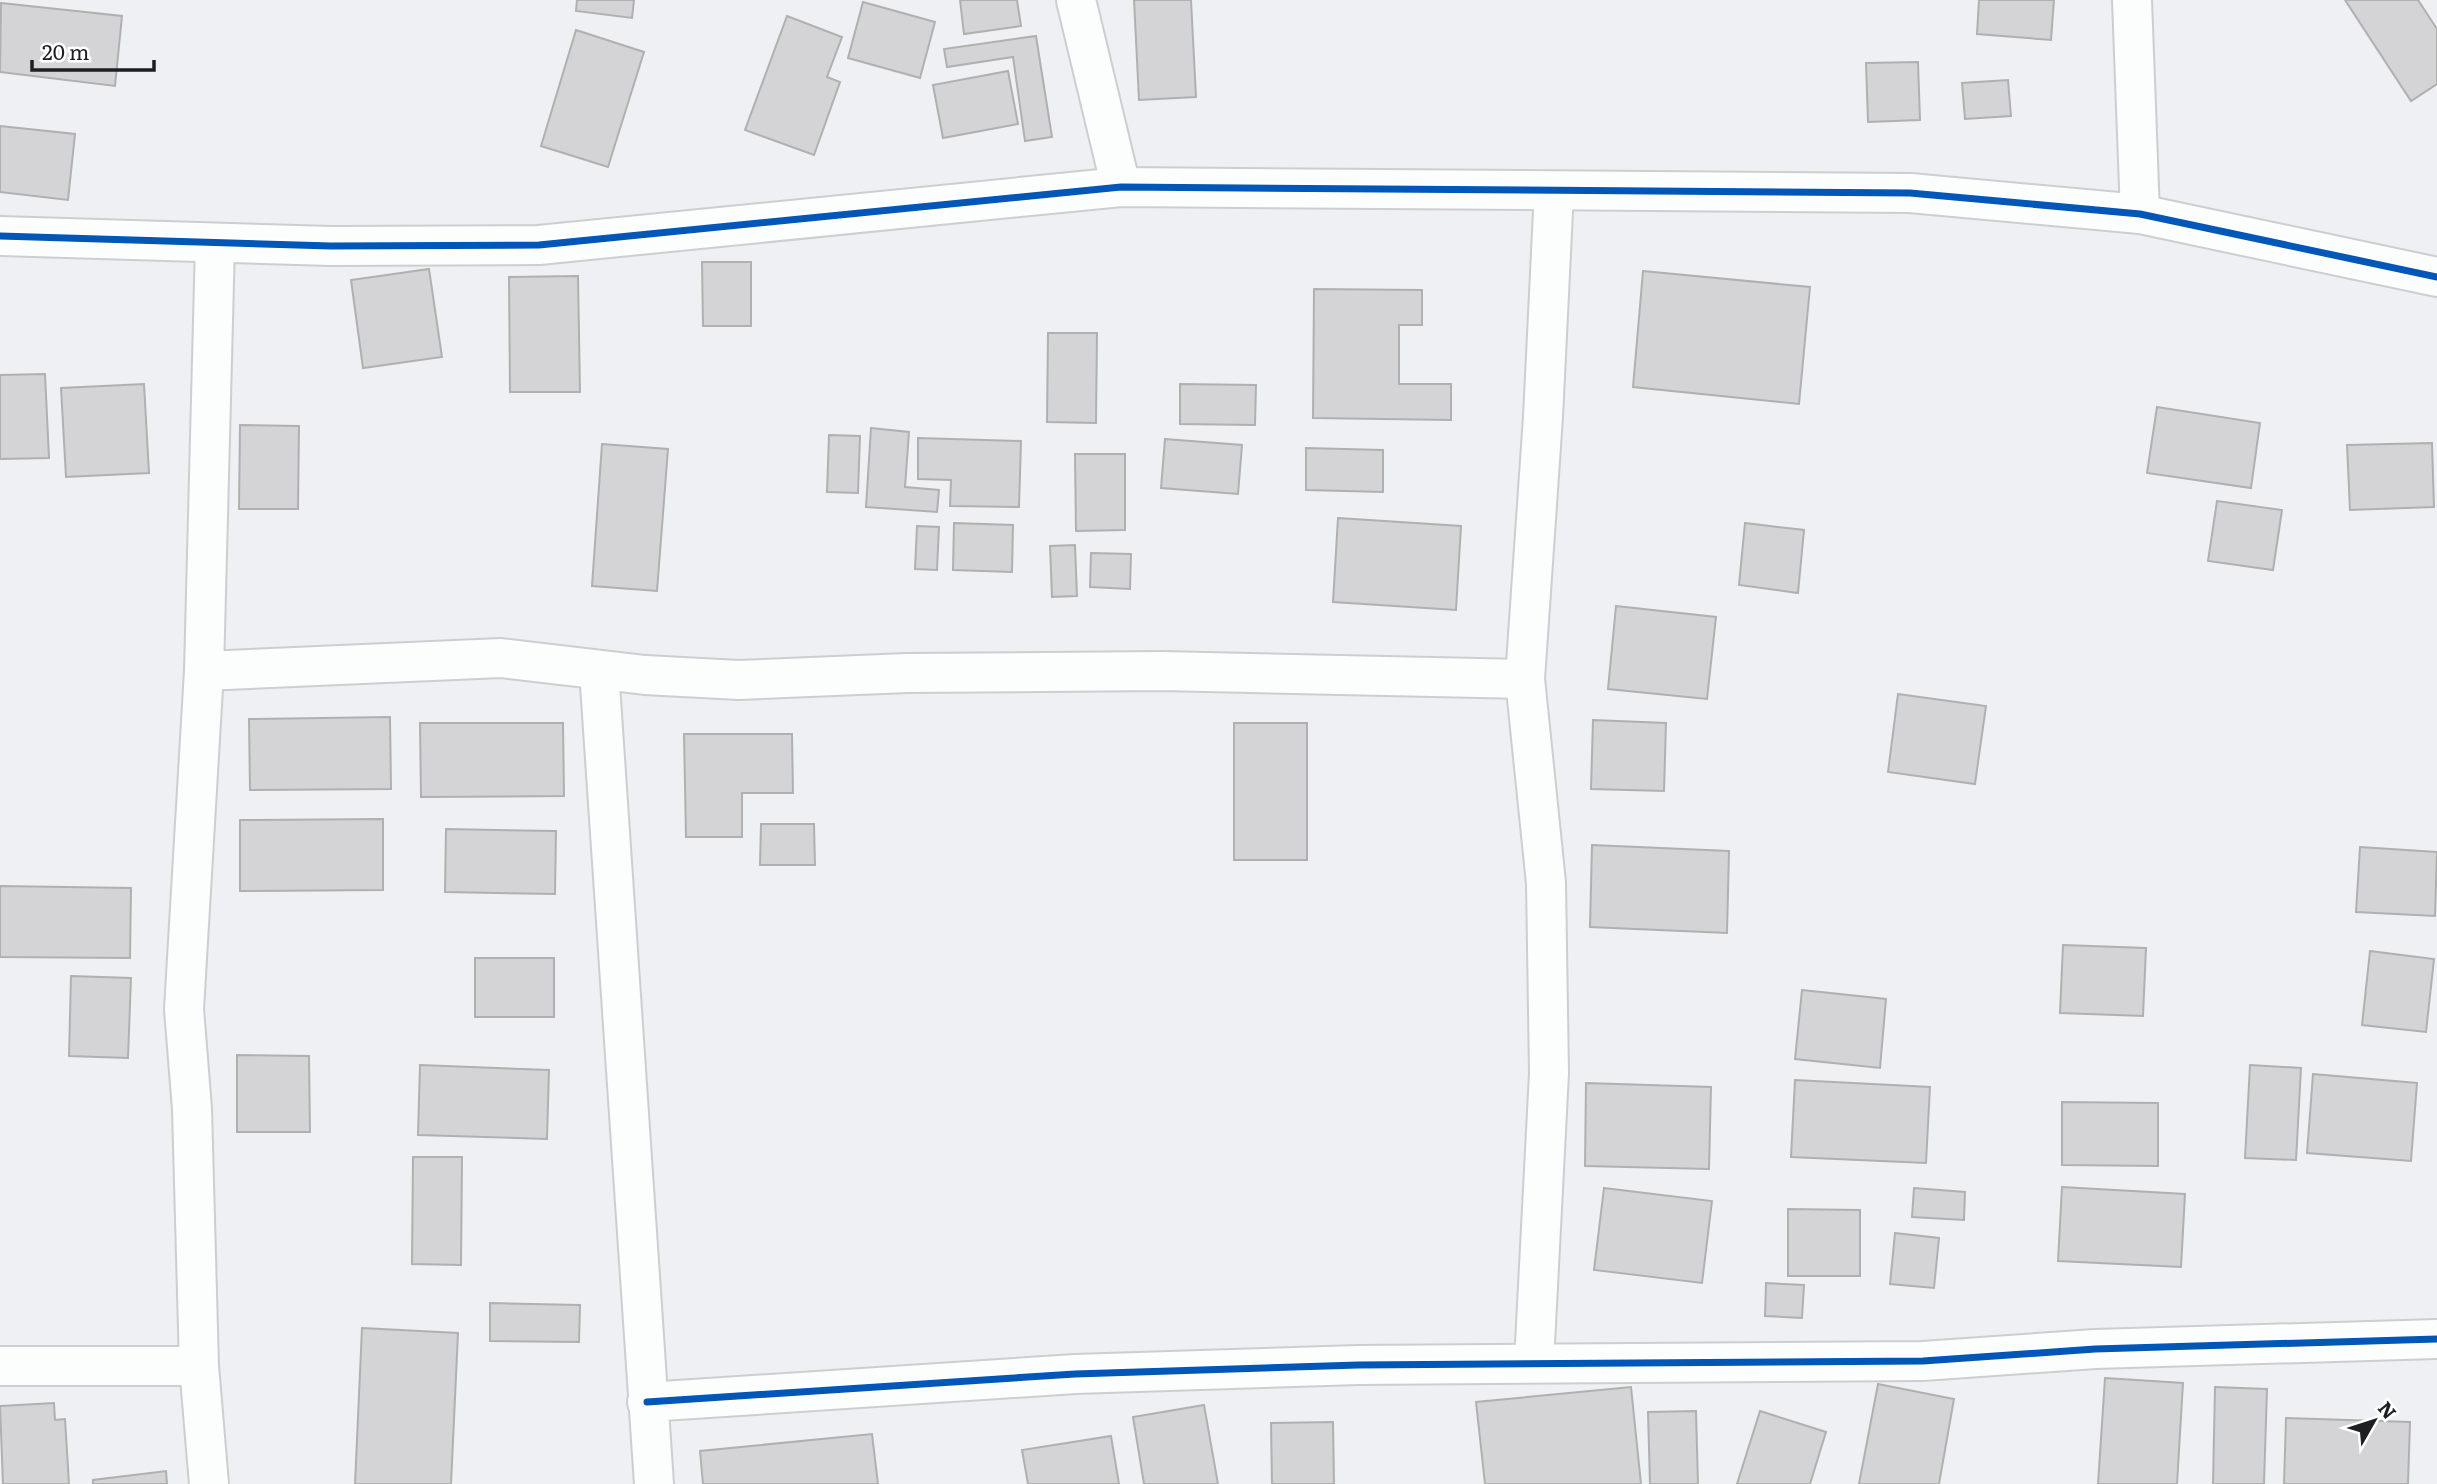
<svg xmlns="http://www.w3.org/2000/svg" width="2437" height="1484" font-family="Literata,serif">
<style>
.building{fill:#d4d3d5;stroke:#b0b0b0;stroke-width:2}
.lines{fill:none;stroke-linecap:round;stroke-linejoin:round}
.minor-casing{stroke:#ccced0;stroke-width:42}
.minor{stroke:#fcfdfd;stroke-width:38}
.cycleway-casing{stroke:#fff;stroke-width:11}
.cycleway{stroke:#0057b8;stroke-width:7}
</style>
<rect width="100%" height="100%" fill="#eef0f3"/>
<!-- building -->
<g class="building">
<path d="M577 0H634L632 18 576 11Z"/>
<path d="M960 0H1017L1021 26 964 34Z"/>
<path d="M1134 0H1191L1196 97 1139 100Z"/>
<path d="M1979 0H2054L2051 40 1977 34Z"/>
<path d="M2345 0H2418L2437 29V84L2411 101Z"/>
<path d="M863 2 935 22 920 78 848 58Z"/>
<path d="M1 3 122 16 115 86 0 72Z"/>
<path d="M787 16 842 37 827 77 840 82 814 155 745 130Z"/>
<path d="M576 30 644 52 608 167 541 146Z"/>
<path d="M1036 36 1052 137 1025 141 1013 57 947 67 944 49Z"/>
<path d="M1918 62 1920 120 1868 122 1866 63Z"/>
<path d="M1008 71 1018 124 943 138 933 85Z"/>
<path d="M2008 80 2011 116 1965 119 1962 83Z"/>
<path d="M0 126 75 134 68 200 0 192Z"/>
<path d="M702 262H751V326H703Z"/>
<path d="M429 269 442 357 363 368 351 280Z"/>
<path d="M1643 271 1810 287 1799 404 1633 387Z"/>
<path d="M578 276 580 392H510L509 277Z"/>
<path d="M1314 289 1422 290V325H1399V384H1451V420L1313 418Z"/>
<path d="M1048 333H1097L1096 423 1047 422Z"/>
<path d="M45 374 49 458 0 459V375Z"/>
<path d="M144 384 149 473 66 477 61 388Z"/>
<path d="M1180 384 1256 385 1255 425 1180 424Z"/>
<path d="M2157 407 2260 423 2251 488 2147 473Z"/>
<path d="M240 425 299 426 298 509H239Z"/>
<path d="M871 428 909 432 905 487 939 490 937 512 866 507Z"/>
<path d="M829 435 860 436 858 493 827 492Z"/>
<path d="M918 438 1021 441 1019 507 950 506 951 480 918 479Z"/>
<path d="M1165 439 1242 445 1238 494 1161 488Z"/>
<path d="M2432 443 2434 507 2350 510 2347 445Z"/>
<path d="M602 444 668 449 657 591 592 586Z"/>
<path d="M1306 448 1383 450V492L1306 490Z"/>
<path d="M1075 454H1125V530L1076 531Z"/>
<path d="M2217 501 2282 510 2273 570 2208 561Z"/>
<path d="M1338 518 1461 526 1456 610 1333 602Z"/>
<path d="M954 523 1013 525 1012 572 953 570Z"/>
<path d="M1745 523 1804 530 1798 593 1739 585Z"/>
<path d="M917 526 939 527 937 570 915 569Z"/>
<path d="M1075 545 1077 596 1052 597 1050 546Z"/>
<path d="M1091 553 1131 554 1130 589 1090 587Z"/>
<path d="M1616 606 1716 617 1707 699 1608 689Z"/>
<path d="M1898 694 1986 706 1975 784 1888 772Z"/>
<path d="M390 717 391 789 250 790 249 719Z"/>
<path d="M1593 720 1666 723 1664 791 1591 789Z"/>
<path d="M420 723H563L564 796 421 797Z"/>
<rect x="1234" y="723" width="73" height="137"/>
<path d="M684 734H792L793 793H742V837H686Z"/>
<path d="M383 819V890L240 891V820Z"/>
<path d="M761 824H814L815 865H760Z"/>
<path d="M446 829 556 831 555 894 445 892Z"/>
<path d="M1592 845 1729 851 1727 933 1590 927Z"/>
<path d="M2360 847 2437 852 2435 916 2356 912Z"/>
<path d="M0 886 131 888 130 958 0 957Z"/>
<path d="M2063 945 2146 948 2143 1016 2060 1013Z"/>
<path d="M2370 951 2434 959 2426 1032 2362 1025Z"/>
<rect x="475" y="958" width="79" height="59"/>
<path d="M71 976 131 978 128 1058 69 1056Z"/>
<path d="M1802 990 1886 999 1880 1068 1795 1059Z"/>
<path d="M237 1055 309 1056 310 1132H237Z"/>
<path d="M420 1065 549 1070 547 1139 418 1135Z"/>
<path d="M2250 1065 2301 1068 2296 1160 2245 1158Z"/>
<path d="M2313 1074 2417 1083 2411 1161 2307 1153Z"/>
<path d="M1795 1080 1930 1087 1926 1163 1791 1157Z"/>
<path d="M1586 1083 1711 1087 1709 1169 1585 1166Z"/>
<path d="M2062 1102 2158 1103V1166L2062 1165Z"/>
<path d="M413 1157H462L461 1265 412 1264Z"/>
<path d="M2062 1187 2185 1194 2181 1267 2058 1261Z"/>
<path d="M1604 1188 1712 1201 1702 1283 1594 1270Z"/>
<path d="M1914 1188 1965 1192 1964 1220 1912 1217Z"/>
<path d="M1788 1209 1860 1210V1276H1788Z"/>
<path d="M1895 1233 1939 1238 1934 1288 1890 1284Z"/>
<path d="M1766 1283 1804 1285 1802 1318 1765 1316Z"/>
<path d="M490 1303 580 1305 579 1342 490 1341Z"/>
<path d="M362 1328 458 1333 451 1484H355Z"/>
<path d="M2105 1378 2183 1383 2177 1484H2098Z"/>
<path d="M1878 1384 1954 1399 1939 1484H1859Z"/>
<path d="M1631 1387 1641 1484H1485L1476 1402Z"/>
<path d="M2215 1387 2267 1389 2264 1484H2213Z"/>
<path d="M54 1403 55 1420 65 1419 69 1484H3L0 1406Z"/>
<path d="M1204 1405 1218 1484H1144L1133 1417Z"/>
<path d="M1696 1411 1698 1484H1650L1648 1412Z"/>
<path d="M1760 1411 1826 1432 1810 1484H1737Z"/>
<path d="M2286 1418 2410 1422 2408 1484H2284Z"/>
<path d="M1333 1422 1334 1484H1272L1271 1423Z"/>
<path d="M872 1434 878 1484H703L700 1451Z"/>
<path d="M1111 1436 1119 1484H1028L1022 1450Z"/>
<path d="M166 1471 167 1484H93V1480Z"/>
</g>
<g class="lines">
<!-- minor casing -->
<g class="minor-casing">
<g id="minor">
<path d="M1076 0 1121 187"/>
<path d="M2132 0 2140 214"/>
<path d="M0 236 331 246 539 245 1121 187 1910 193 2140 214 2437 277"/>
<path d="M599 670 654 1484"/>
<path d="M204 671 501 658 645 675 739 680 907 673 1162 671 1525 679"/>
<path d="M1534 1363 1549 1073 1546 883 1525 679 1543 417 1554 191"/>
<path d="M0 1366H199"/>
<path d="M647 1402 1075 1374 1358 1365 1923 1361 2095 1349 2437 1339"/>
<path d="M209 1484 199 1366 192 1109 184 1009 204 671 215 243"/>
</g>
</g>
<!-- minor -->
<use href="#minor" class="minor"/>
<!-- cycleway casing -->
<g class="cycleway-casing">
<g id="cycleway">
<path d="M0 236 331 246 539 245 1121 187 1910 193 2140 214 2437 277"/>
<path d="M647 1402 1075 1374 1358 1365 1923 1361 2095 1349 2437 1339"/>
</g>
</g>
<!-- cycleway -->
<use href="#cycleway" class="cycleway"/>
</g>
<!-- north arrow -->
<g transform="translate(2374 1421) rotate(51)" stroke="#ffffff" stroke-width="5" paint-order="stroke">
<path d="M0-5L12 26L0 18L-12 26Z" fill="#1d1f21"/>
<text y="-10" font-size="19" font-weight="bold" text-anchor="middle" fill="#1d1f21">N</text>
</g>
<!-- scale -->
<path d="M32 60v10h122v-10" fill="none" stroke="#1d1f21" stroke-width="3.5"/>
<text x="42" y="60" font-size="21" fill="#1d1f21" stroke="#ffffff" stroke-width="5" paint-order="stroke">20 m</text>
</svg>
